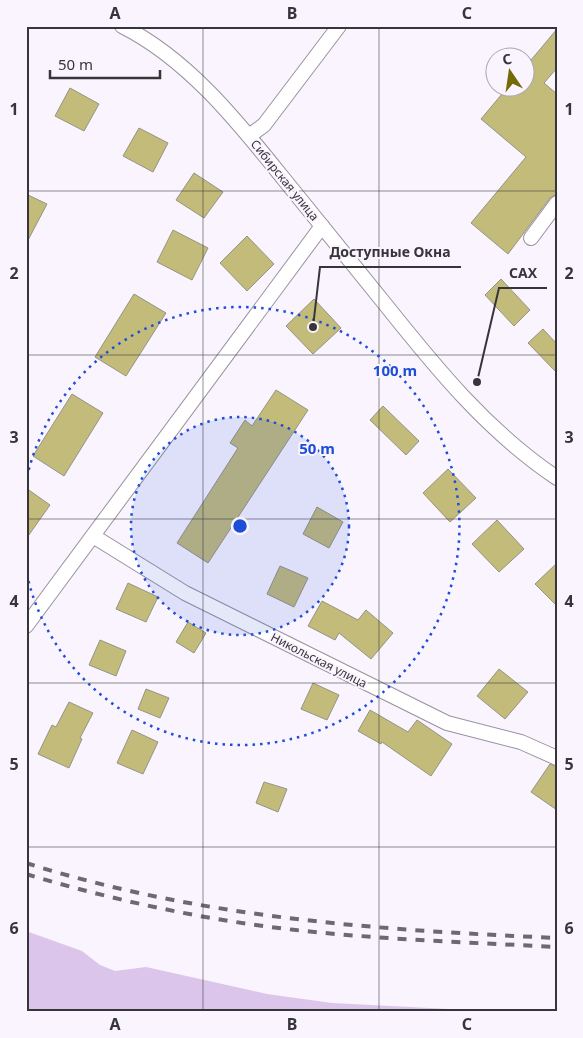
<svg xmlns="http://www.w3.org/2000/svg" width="583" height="1038" font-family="'Noto Sans',sans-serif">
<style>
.green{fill:#dbc5ea}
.building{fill:#c2bb7a;stroke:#959484}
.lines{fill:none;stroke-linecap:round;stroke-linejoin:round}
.minor-casing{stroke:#99919f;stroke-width:16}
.minor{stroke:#fff;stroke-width:14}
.rail{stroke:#6d6970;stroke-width:4;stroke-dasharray:9 9;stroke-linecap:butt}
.grid{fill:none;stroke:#37343a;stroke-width:1;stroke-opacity:0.55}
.ring{fill:none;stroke:#1d4ed8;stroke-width:2.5;stroke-dasharray:2.5 5}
.labels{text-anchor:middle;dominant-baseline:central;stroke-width:4;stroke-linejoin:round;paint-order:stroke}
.street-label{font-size:12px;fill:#37343a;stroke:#f9f4fd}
.centre{fill:#1d4ed8;stroke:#f9f4fd;stroke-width:2.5}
.ring-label{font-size:15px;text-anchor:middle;font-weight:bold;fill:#1d4ed8;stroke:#f9f4fd;stroke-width:4;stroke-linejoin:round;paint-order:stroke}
.leader{fill:none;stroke:#37343a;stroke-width:2}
.callout-dot{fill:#37343a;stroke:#f9f4fd;stroke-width:2}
.callout-label{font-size:14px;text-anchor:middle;font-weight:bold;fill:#37343a;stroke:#f9f4fd;stroke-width:4;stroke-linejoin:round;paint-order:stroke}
.neatline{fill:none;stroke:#37343a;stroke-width:2}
.grid-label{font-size:16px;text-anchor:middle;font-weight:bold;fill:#37343a}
</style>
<rect width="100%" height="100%" fill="#f9f4fd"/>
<!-- green -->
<path class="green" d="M26 931 82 951 100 965 115 971 146 967 267 994 332 1003 507 1012H26Z"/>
<!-- building -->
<g class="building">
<path d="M557 29V68L544 83 557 94V194L550 198 508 254 471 223 526 157 481 119 507 88H526V66Z"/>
<path d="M70 88 99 104 84 131 55 116Z"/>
<path d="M139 128 168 143 153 172 123 156Z"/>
<path d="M194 173 223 192 204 218 176 200Z"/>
<path d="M26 194 47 204 26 244Z"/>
<path d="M173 230 208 248 192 280 157 262Z"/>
<path d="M247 236 274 264 247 291 220 263Z"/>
<path d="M501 279 530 310 514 326 485 295Z"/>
<path d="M134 294 166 313 126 376 95 357Z"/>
<path d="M314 299 341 328 313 354 286 326Z"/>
<path d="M543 329 557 344V373L528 343Z"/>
<path d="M276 390 308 410 208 563 177 543 238 448 230 443 245 420 252 426Z"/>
<path d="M72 394 103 413 64 476 33 456Z"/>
<path d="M383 406 419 441 406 455 370 420Z"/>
<path d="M448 469 476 498 450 522 423 493Z"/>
<path d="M26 488 50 505 26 539Z"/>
<path d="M317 507 343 522 329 548 303 534Z"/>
<path d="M497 520 524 549 499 572 472 544Z"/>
<path d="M557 563V606L535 584Z"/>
<path d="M280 566 308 578 294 607 267 594Z"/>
<path d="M128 583 158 597 146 622 116 609Z"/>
<path d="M322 601 358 620 366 610 393 633 371 659 339 633 335 640 308 626Z"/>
<path d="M188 622 206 633 194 653 176 642Z"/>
<path d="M100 640 126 651 116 676 89 665Z"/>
<path d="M499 669 528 692 505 719 477 696Z"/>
<path d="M313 683 339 695 327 720 301 709Z"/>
<path d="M146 689 169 698 160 718 138 709Z"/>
<path d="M69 702 93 713 80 738 82 739 69 768 38 754 52 725 56 727Z"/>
<path d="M370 710 408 732 417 720 452 744 431 776 382 742 381 744 358 731Z"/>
<path d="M132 730 158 742 143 774 117 763Z"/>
<path d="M550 764 557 767V810L531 792Z"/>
<path d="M264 782 287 789 278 812 256 803Z"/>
</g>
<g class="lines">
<!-- minor casing -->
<g class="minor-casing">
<g id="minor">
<path d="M122 26C188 59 238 122 283 178 317 220 351 262 385 304 436 368 488 432 557 478"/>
<path d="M249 136 264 125 339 26"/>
<path d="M531 238 557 203"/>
<path d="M93 536 185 593 447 723 521 742 557 758"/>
<path d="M26 626 322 226"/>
</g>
</g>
<!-- minor -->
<use href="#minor" class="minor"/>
<!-- rail -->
<g class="rail">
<path d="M26 863C200 918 376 930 557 938"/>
<path d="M26 874C106 898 187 916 270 927 365 939 461 942 557 947"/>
</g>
</g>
<!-- grid -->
<path class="grid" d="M203 26V1012M379 26V1012M26 191H557M26 355H557M26 519H557M26 683H557M26 847H557"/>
<!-- distance rings -->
<circle cx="240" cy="526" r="109" fill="#1d4ed8" fill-opacity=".12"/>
<g class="ring">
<circle cx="240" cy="526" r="109"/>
<path d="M27 477A219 219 0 1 1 27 575"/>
</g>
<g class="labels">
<!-- street labels -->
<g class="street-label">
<text transform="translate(285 180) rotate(51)">Сибирская улица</text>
<text transform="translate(319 660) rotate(27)">Никольская улица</text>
</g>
</g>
<circle cx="240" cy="526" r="8" class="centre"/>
<g class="ring-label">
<text x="395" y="376">100 m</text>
<text x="317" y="454">50 m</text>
</g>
<!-- callouts -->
<path class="leader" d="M313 327L320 267H461M477 382L499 288H547"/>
<g class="callout-dot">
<circle cx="313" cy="327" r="5"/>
<circle cx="477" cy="382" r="5"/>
</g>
<g class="callout-label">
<text x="390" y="257">Доступные Окна</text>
<text x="523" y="278">САХ</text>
</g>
<!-- border -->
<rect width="583" height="1038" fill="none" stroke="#f9f4fd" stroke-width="55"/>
<!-- north arrow -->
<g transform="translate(510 72) rotate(347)"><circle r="24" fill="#f9f4fd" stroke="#aba7af"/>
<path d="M0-4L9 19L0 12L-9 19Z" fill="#756b05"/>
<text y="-8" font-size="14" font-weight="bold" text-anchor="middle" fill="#37343a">С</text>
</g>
<!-- scale -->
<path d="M50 70v8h110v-8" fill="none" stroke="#37343a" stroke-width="2.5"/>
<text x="58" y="70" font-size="15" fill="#37343a" stroke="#f9f4fd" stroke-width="4" paint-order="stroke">50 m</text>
<rect x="28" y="28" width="528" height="982" class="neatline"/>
<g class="grid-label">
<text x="115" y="19">A</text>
<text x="292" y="19">B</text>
<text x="467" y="19">C</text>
<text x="14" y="115">1</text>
<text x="569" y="115">1</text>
<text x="14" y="279">2</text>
<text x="569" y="279">2</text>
<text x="14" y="443">3</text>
<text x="569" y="443">3</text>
<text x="14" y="607">4</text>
<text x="569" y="607">4</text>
<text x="14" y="770">5</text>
<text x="569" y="770">5</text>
<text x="14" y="934">6</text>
<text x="569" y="934">6</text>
<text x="115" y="1030">A</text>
<text x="292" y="1030">B</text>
<text x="467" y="1030">C</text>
</g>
</svg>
